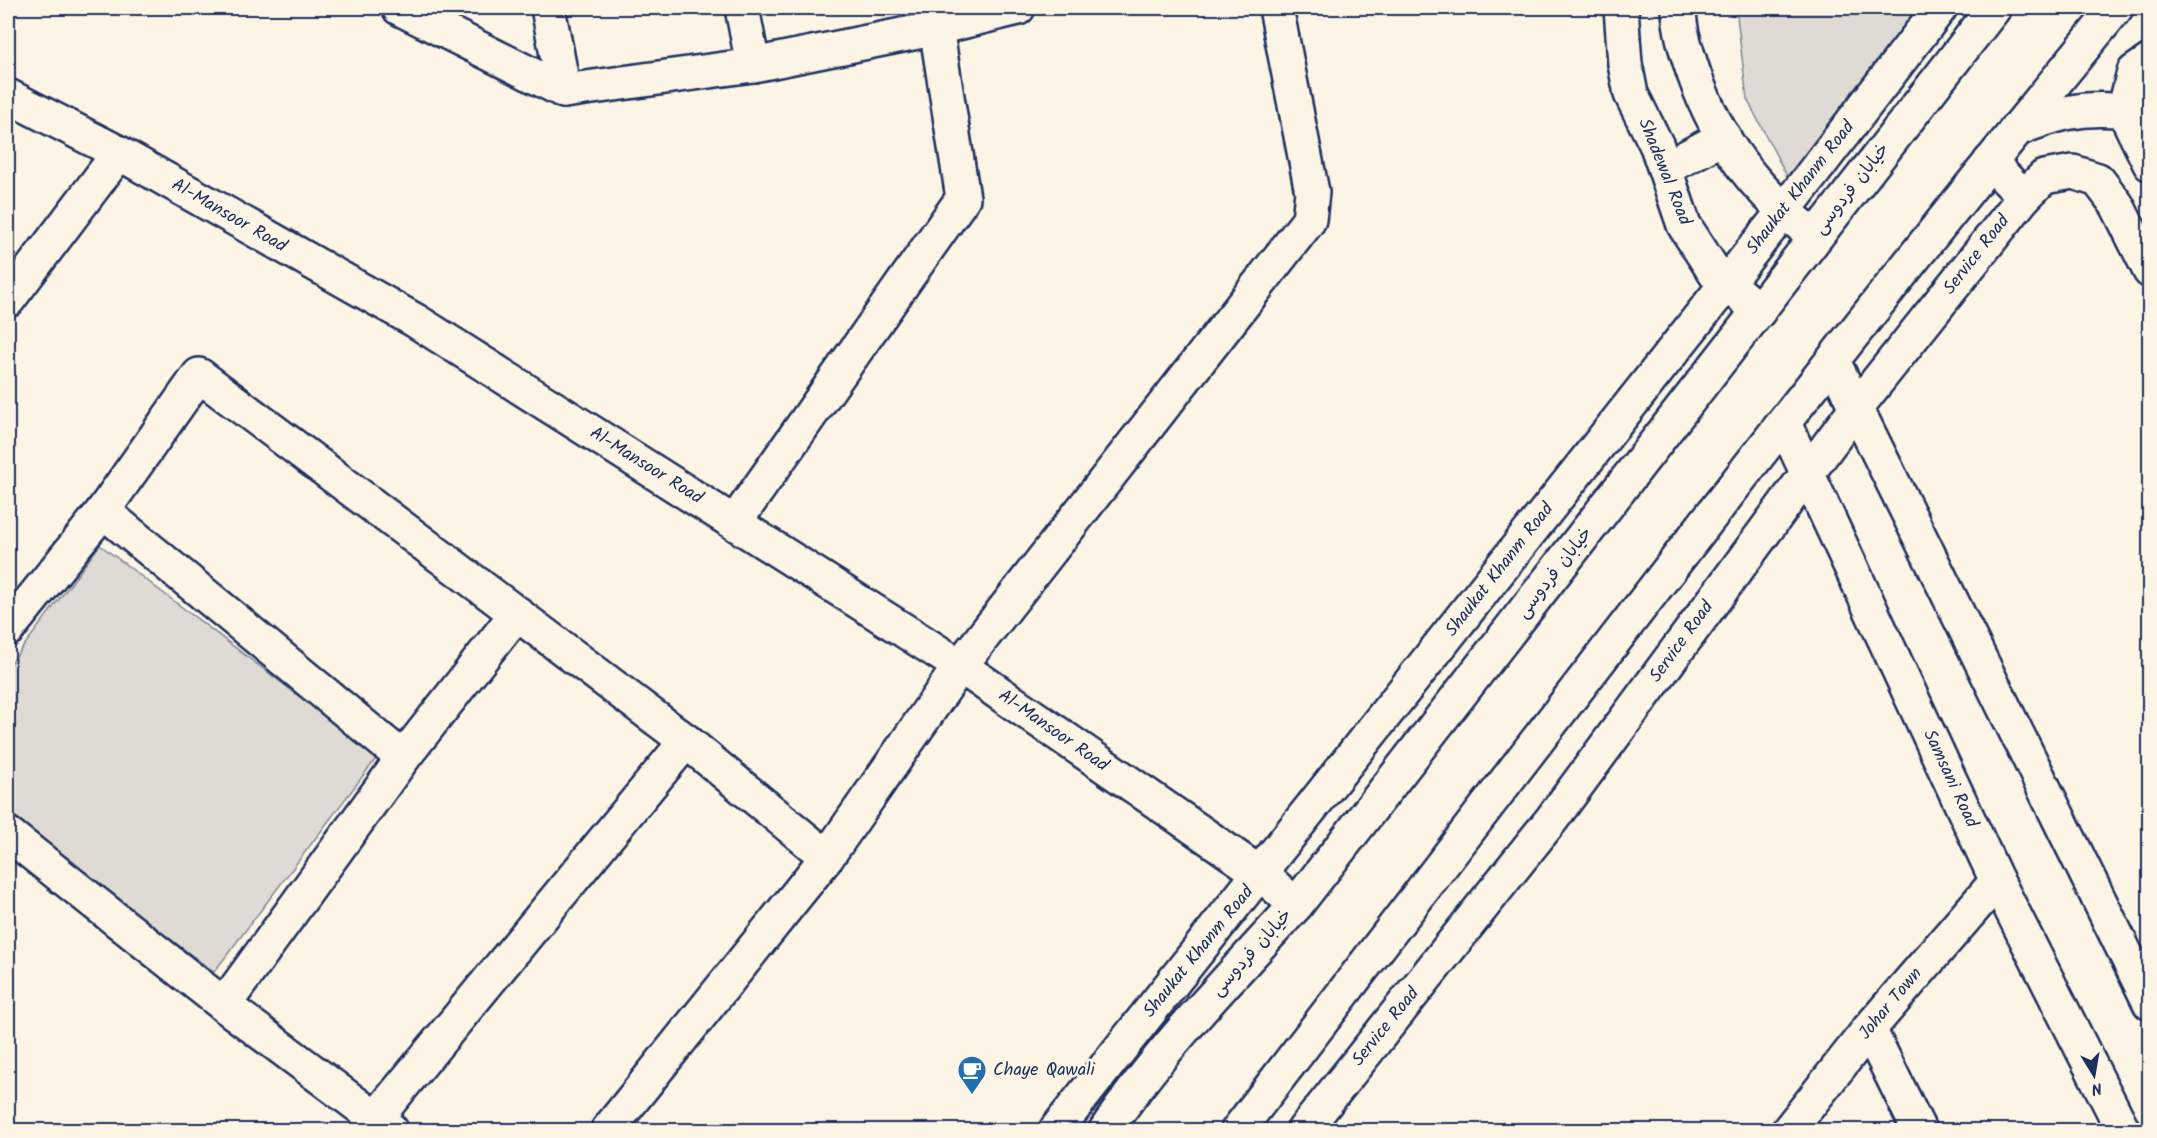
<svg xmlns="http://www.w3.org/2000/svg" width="2157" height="1138" font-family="Kalam,'Playpen Sans Arabic',sans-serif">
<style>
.green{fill:#dfdbd4;stroke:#7d8599;stroke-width:1.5}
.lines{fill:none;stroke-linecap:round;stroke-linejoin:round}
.street-casing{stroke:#1b2f5e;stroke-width:38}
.secondary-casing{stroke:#1b2f5e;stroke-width:38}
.primary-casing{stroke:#1b2f5e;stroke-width:38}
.street{stroke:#fcf5e5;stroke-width:33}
.secondary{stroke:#fcf5e5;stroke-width:33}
.primary{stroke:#fcf5e5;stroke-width:33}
.labels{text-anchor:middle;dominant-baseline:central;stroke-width:5;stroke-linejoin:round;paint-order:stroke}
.street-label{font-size:18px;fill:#1b2f5e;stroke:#fcf5e5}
.poi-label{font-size:18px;fill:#1b2f5e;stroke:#fcf5e5;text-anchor:start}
</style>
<rect width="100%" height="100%" fill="#fcf5e5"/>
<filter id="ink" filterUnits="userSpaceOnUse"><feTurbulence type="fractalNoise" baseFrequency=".0167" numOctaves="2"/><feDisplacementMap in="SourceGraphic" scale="12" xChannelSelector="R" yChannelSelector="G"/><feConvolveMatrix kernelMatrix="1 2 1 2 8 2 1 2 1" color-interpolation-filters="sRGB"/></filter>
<g filter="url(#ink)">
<!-- green -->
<g class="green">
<path d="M1736 8H1926L1790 182 1747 99Z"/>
<path d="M100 545 378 756 214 972 8 817V667Z"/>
</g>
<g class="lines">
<!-- street casing -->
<g class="street-casing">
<g id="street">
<path d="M399 8 564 91 753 65 937 28 1018 8"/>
<path d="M548 8 564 91"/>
<path d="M742 8 753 65"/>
<path d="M1990 162 2024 197"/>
<path d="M8 300 119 153"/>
<path d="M103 511 403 758"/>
<path d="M735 522 963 198 933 8"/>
<path d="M8 629 103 511 199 375 686 741 827 857"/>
<path d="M8 834 224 1005 391 1130"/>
<path d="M224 1005 403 758 517 613"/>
<path d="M1869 1029 1919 1130"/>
<path d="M376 1118 686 741"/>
<path d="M608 1130 827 857 960 666 1309 220 1312 192 1276 8"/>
<path d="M1056 1130 1783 212 1940 8"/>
<path d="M1304 1130 1552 819 1856 408 2024 197 2044 177 2073 172 2098 180 2117 205 2150 271"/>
<path d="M1789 1130 1869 1029 1997 881"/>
</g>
</g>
<!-- secondary casing -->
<g class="secondary-casing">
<g id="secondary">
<path d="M1621 8 1625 64 1631 94 1657 146 1684 225 1715 273 1759 311"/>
<path d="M1679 8C1679 30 1687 53 1694 74 1719 144 1756 192 1815 236"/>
<path d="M8 96 119 153 416 321 960 666 1261 874 1296 905"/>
<path d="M2124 111 2134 72 2150 61"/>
<path d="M2015 130C2055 114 2080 106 2124 111L2150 164"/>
<path d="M1666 168 1724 137"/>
<path d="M1833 361 2150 1003"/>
<path d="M1784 423 1997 881 2123 1130"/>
</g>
</g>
<!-- primary casing -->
<g class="primary-casing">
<g id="primary">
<path d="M1106 1130C1160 1049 1230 978 1296 905L1994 8"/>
<path d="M1238 1130C1528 754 1814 374 2116 8"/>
</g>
</g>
<!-- street -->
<use href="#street" class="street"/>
<!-- secondary -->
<use href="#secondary" class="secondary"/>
<!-- primary -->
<use href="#primary" class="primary"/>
</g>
</g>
<!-- icons -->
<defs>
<g id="cafe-pin" transform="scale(1.5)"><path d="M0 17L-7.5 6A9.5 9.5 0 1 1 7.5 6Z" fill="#1f6fb2" stroke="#fcf5e5"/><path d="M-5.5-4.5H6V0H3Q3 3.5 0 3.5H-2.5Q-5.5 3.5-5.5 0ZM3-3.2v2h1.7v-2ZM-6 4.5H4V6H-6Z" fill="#fff"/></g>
</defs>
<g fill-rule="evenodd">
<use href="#cafe-pin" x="972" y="1070"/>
</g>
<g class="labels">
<!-- street labels -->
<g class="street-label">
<text transform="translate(1664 172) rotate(68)">Shadewal Road</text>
<text transform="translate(1801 188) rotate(-52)">Shaukat Khanm Road</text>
<text transform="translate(1852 189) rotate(-52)">خیابان فردوسی</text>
<text transform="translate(229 216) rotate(30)">Al-Mansoor Road</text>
<text transform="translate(1977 255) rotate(-52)">Service Road</text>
<text transform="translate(646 466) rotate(32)">Al-Mansoor Road</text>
<text transform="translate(1500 570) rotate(-52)">Shaukat Khanm Road</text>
<text transform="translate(1555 573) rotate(-52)">خیابان فردوسی</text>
<text transform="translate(1682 642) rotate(-54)">Service Road</text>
<text transform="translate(1053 731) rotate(35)">Al-Mansoor Road</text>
<text transform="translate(1950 779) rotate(65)">Samsani Road</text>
<text transform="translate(1199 952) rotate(-51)">Shaukat Khanm Road</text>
<text transform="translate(1252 953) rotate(-48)">خیابان فردوسی</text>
<text transform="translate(1891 1004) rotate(-50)">Johar Town</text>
<text transform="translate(1386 1027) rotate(-51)">Service Road</text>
</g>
<!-- poi labels -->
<g class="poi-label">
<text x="993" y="1070">Chaye Qawali</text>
</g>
</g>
<!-- margin -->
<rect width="2157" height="1138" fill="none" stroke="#fcf5e5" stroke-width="30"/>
<rect x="15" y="15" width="2127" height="1108" fill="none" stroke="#1b2f5e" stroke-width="2" filter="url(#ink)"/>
<!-- north arrow -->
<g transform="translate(2094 1075) rotate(169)" stroke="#fcf5e5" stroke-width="4.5" paint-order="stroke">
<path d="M0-4.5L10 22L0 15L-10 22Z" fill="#1b2f5e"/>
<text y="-9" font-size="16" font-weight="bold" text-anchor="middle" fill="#1b2f5e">N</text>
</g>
</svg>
